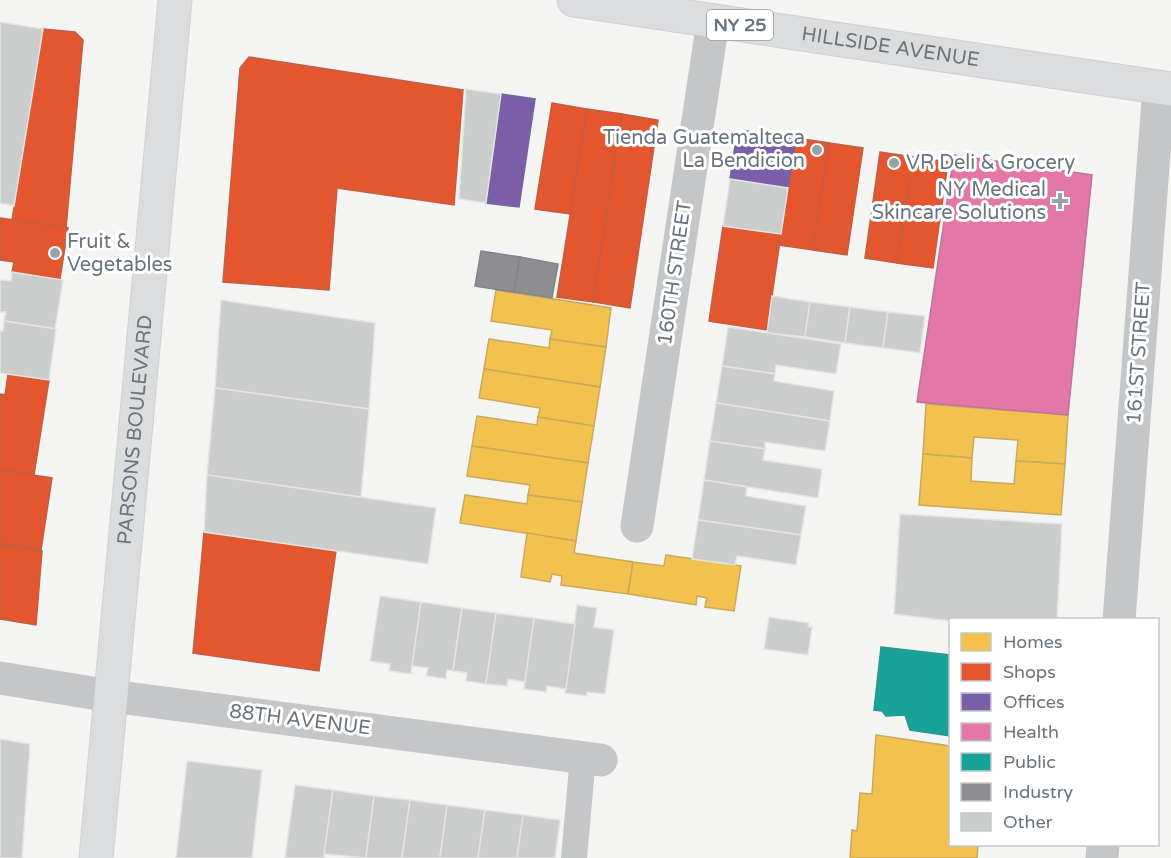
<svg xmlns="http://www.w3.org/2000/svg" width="1171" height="858" font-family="'Varela Round',sans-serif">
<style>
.homes{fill:#f2c14e;stroke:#c9aa5d;stroke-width:1.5}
.shops{fill:#e4572e;stroke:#bf6046;stroke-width:1.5}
.offices{fill:#7b5ea7;stroke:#75659b;stroke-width:1.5}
.health{fill:#e377a8;stroke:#be769c;stroke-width:1.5}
.public{fill:#17a398;stroke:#2f9590;stroke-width:1.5}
.industry{fill:#8d8d92;stroke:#82868c;stroke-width:1.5}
.building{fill:#cbcccc;stroke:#e4e4e2;stroke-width:1.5}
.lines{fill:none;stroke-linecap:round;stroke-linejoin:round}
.secondary-casing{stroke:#d0d1d1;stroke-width:35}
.primary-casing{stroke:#cfd0d0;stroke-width:35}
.lane{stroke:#c5c6c8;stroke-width:26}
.street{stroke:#c5c6c8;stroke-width:33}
.secondary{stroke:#dbdcdd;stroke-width:33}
.primary{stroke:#dbdcdd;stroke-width:33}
.poi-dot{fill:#99a1a8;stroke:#fff;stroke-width:2}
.labels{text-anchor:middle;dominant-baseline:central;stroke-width:6;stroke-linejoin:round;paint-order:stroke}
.shield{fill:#fff;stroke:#959ea5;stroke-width:1.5}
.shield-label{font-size:18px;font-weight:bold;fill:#68757f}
.street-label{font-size:20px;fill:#68757f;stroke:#fff}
.poi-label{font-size:20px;fill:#68757f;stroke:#fff;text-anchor:end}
</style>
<rect width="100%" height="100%" fill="#f4f4f3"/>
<!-- homes -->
<g class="homes">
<path d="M496 290 611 308 606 347 550 339 552 330 491 321Z"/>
<path d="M489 339 549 348 550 339 606 347 600 387 484 369Z"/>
<path d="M484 369 600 387 594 426 538 417 540 408 479 398Z"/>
<path d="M926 404 1068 415 1065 464 1016 461 1018 440 974 437 972 458 923 454Z"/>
<path d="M477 416 537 425 538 417 594 426 588 463 472 446Z"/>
<path d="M472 446 588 463 582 502 528 495 530 485 467 476Z"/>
<path d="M923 454 972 458 971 481 1014 484 1016 461 1065 464 1061 515 919 505Z"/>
<path d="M465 495 527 504 528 495 582 502 576 541 460 523Z"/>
<path d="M527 533 576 541 574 553 633 562 628 594 561 585 562 576 552 574 550 582 521 577Z"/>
<path d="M666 555 741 566 734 611 705 607 707 598 697 596 696 605 628 594 633 562 664 566Z"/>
<path d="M876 735 950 746V844H989L978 845 977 858H850L852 830 857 831 860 793 872 794Z"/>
</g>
<!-- shops -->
<g class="shops">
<path d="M43 29 75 32 83 40 66 228 12 220Z"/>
<path d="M249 57 463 90 454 205 337 188 329 290 223 282 240 68Z"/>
<path d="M552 103 587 109 570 214 535 209Z"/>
<path d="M587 109 622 114 593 302 557 297Z"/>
<path d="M622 114 658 120 630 308 593 302Z"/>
<path d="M796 138 829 143 813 250 779 245Z"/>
<path d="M829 143 863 148 847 255 813 250Z"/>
<path d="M880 152 913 157 897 263 865 258Z"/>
<path d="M913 157 948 162 933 268 897 263Z"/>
<path d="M0 218 68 228 60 279 12 272 14 262 0 260Z"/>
<path d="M723 226 781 234 767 330 709 321Z"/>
<path d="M8 374 49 380 34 475 0 470V394L5 395Z"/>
<path d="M0 470 52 478 41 550 0 544Z"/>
<path d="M204 532 336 551 319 671 193 653Z"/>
<path d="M0 544 42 551 36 625 0 619Z"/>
</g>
<!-- offices -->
<g class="offices">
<path d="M501 94 535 99 519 207 486 203Z"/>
<path d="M747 131 796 138 788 188 730 179 736 139Z"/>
</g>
<!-- health -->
<path class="health" d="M954 155 1092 175 1068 415 917 402Z"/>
<!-- public -->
<path class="public" d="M881 647 950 655V736L910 730 905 715 886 716 882 711 874 710Z"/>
<!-- industry -->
<g class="industry">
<path d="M481 251 520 257 514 292 475 286Z"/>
<path d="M520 257 558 264 552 298 514 292Z"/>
</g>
<!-- building -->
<g class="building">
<path d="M0 22 43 29 14 206 0 203Z"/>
<path d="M466 89 501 94 486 203 459 199Z"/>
<path d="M730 179 788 188 781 234 723 226Z"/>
<path d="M12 272 63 280 55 329 4 321 6 312H0V280L11 281Z"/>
<path d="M772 296 810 302 805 337 767 333Z"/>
<path d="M221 300 375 323 369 409 215 388Z"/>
<path d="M810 302 850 307 845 343 805 337Z"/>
<path d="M850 307 888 312 883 348 845 343Z"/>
<path d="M888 312 925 316 920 353 883 348Z"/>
<path d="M4 321 56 329 49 380 0 373V331H3Z"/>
<path d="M728 327 841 344 836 374 776 365 775 374 722 366Z"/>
<path d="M722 366 775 374 774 381 834 391 830 421 716 403Z"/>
<path d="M215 388 369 409 361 497 207 475Z"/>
<path d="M716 403 830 421 825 451 765 442V449L710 441Z"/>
<path d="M710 441 765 449 763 460 822 469 818 498 704 480Z"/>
<path d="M207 475 436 508 428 564 204 532Z"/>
<path d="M704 480 747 487 746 496 806 506 801 535 698 520Z"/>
<path d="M900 514 1062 524 1057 620 950 621 894 614Z"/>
<path d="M698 520 801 535 796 565 737 556 735 565 692 559Z"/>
<path d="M380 596 421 602 411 674 389 671 390 664 370 661Z"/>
<path d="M421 602 462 608 453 671 447 670 446 679 426 676 428 668 412 666Z"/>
<path d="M577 605 597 608 594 627 614 630 605 694 587 692V696L565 693Z"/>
<path d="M462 608 496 613 486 684 466 681 467 673 453 671Z"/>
<path d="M496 613 534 618 525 682 508 679 507 686 486 684Z"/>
<path d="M769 617 809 623 808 627H812L808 655 764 649Z"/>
<path d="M534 618 575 624 566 689 547 686 546 692 524 689Z"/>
<path d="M0 739 30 744 22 858H0Z"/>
<path d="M187 761 262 770 252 858H176Z"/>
<path d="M295 785 333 790 324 858H285Z"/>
<path d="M333 790 374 796 366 858 324 854Z"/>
<path d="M374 796 410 800 402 858H366Z"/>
<path d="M410 800 447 805 440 858H402Z"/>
<path d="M447 805 485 810 478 858H440Z"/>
<path d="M485 810 523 815 517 858H478Z"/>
<path d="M523 815 560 820 555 858H517Z"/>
</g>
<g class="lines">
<!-- secondary casing -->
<g class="secondary-casing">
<g id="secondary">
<path id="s1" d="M96 858 175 0"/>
</g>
</g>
<!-- primary casing -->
<g class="primary-casing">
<g id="primary">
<path id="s2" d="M574 0 1171 89"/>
</g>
</g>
<!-- lane -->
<path class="lane" d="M574 858 583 757"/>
<!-- street -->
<g class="street">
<path d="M637 526 713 21"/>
<path d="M1119 620 1159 87"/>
<path d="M0 678 111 696 601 760"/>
<path d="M1102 858 1103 844"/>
</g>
<!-- secondary -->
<use href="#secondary" class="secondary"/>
<!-- primary -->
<use href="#primary" class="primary"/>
</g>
<!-- markers -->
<g class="poi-dot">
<circle cx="817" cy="150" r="6"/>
<circle cx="894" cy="163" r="6"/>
<path d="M1057 192h6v6h6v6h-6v6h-6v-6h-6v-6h6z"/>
<circle cx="55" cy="253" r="6"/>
</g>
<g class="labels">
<!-- shield labels -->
<rect class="shield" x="707" y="10" width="66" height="30" rx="4.5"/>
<g class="shield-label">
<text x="740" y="25">NY 25</text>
</g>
<!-- street labels -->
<g class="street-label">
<text stroke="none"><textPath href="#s2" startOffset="320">HILLSIDE AVENUE</textPath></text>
<text transform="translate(675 273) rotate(-82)">160TH STREET</text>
<text transform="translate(1139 353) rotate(-86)">161ST STREET</text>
<text stroke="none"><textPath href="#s1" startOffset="430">PARSONS BOULEVARD</textPath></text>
<text transform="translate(300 720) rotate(7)">88TH AVENUE</text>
</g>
<!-- poi labels -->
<g class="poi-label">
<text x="805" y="138">Tienda Guatemalteca<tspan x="805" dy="23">La Bendicion</tspan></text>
<text x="906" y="163" text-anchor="start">VR Deli &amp; Grocery</text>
<text x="1046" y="190">NY Medical<tspan x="1046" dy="23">Skincare Solutions</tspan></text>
<text x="67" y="242" text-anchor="start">Fruit &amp;<tspan x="67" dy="23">Vegetables</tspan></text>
</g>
</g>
<!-- legend -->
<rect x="949" y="618" width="210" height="228" fill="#ffffff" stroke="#c3c8cc" stroke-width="1.5"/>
<rect x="961" y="633" width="30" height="18" fill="#f2c14e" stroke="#c3c8cc" stroke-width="1.5"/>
<text x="1003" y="648" font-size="18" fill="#68757f">Homes</text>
<rect x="961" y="663" width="30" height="18" fill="#e4572e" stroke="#c3c8cc" stroke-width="1.5"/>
<text x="1003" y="678" font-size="18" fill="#68757f">Shops</text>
<rect x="961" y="693" width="30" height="18" fill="#7b5ea7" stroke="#c3c8cc" stroke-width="1.5"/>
<text x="1003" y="708" font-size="18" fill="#68757f">Offices</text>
<rect x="961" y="723" width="30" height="18" fill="#e377a8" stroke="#c3c8cc" stroke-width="1.5"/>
<text x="1003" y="738" font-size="18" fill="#68757f">Health</text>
<rect x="961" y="753" width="30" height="18" fill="#17a398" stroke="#c3c8cc" stroke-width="1.5"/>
<text x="1003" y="768" font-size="18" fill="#68757f">Public</text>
<rect x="961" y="783" width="30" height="18" fill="#8d8d92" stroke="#c3c8cc" stroke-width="1.5"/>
<text x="1003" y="798" font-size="18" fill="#68757f">Industry</text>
<rect x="961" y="813" width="30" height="18" fill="#cbcccc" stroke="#c3c8cc" stroke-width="1.5"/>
<text x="1003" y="828" font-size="18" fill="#68757f">Other</text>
</svg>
